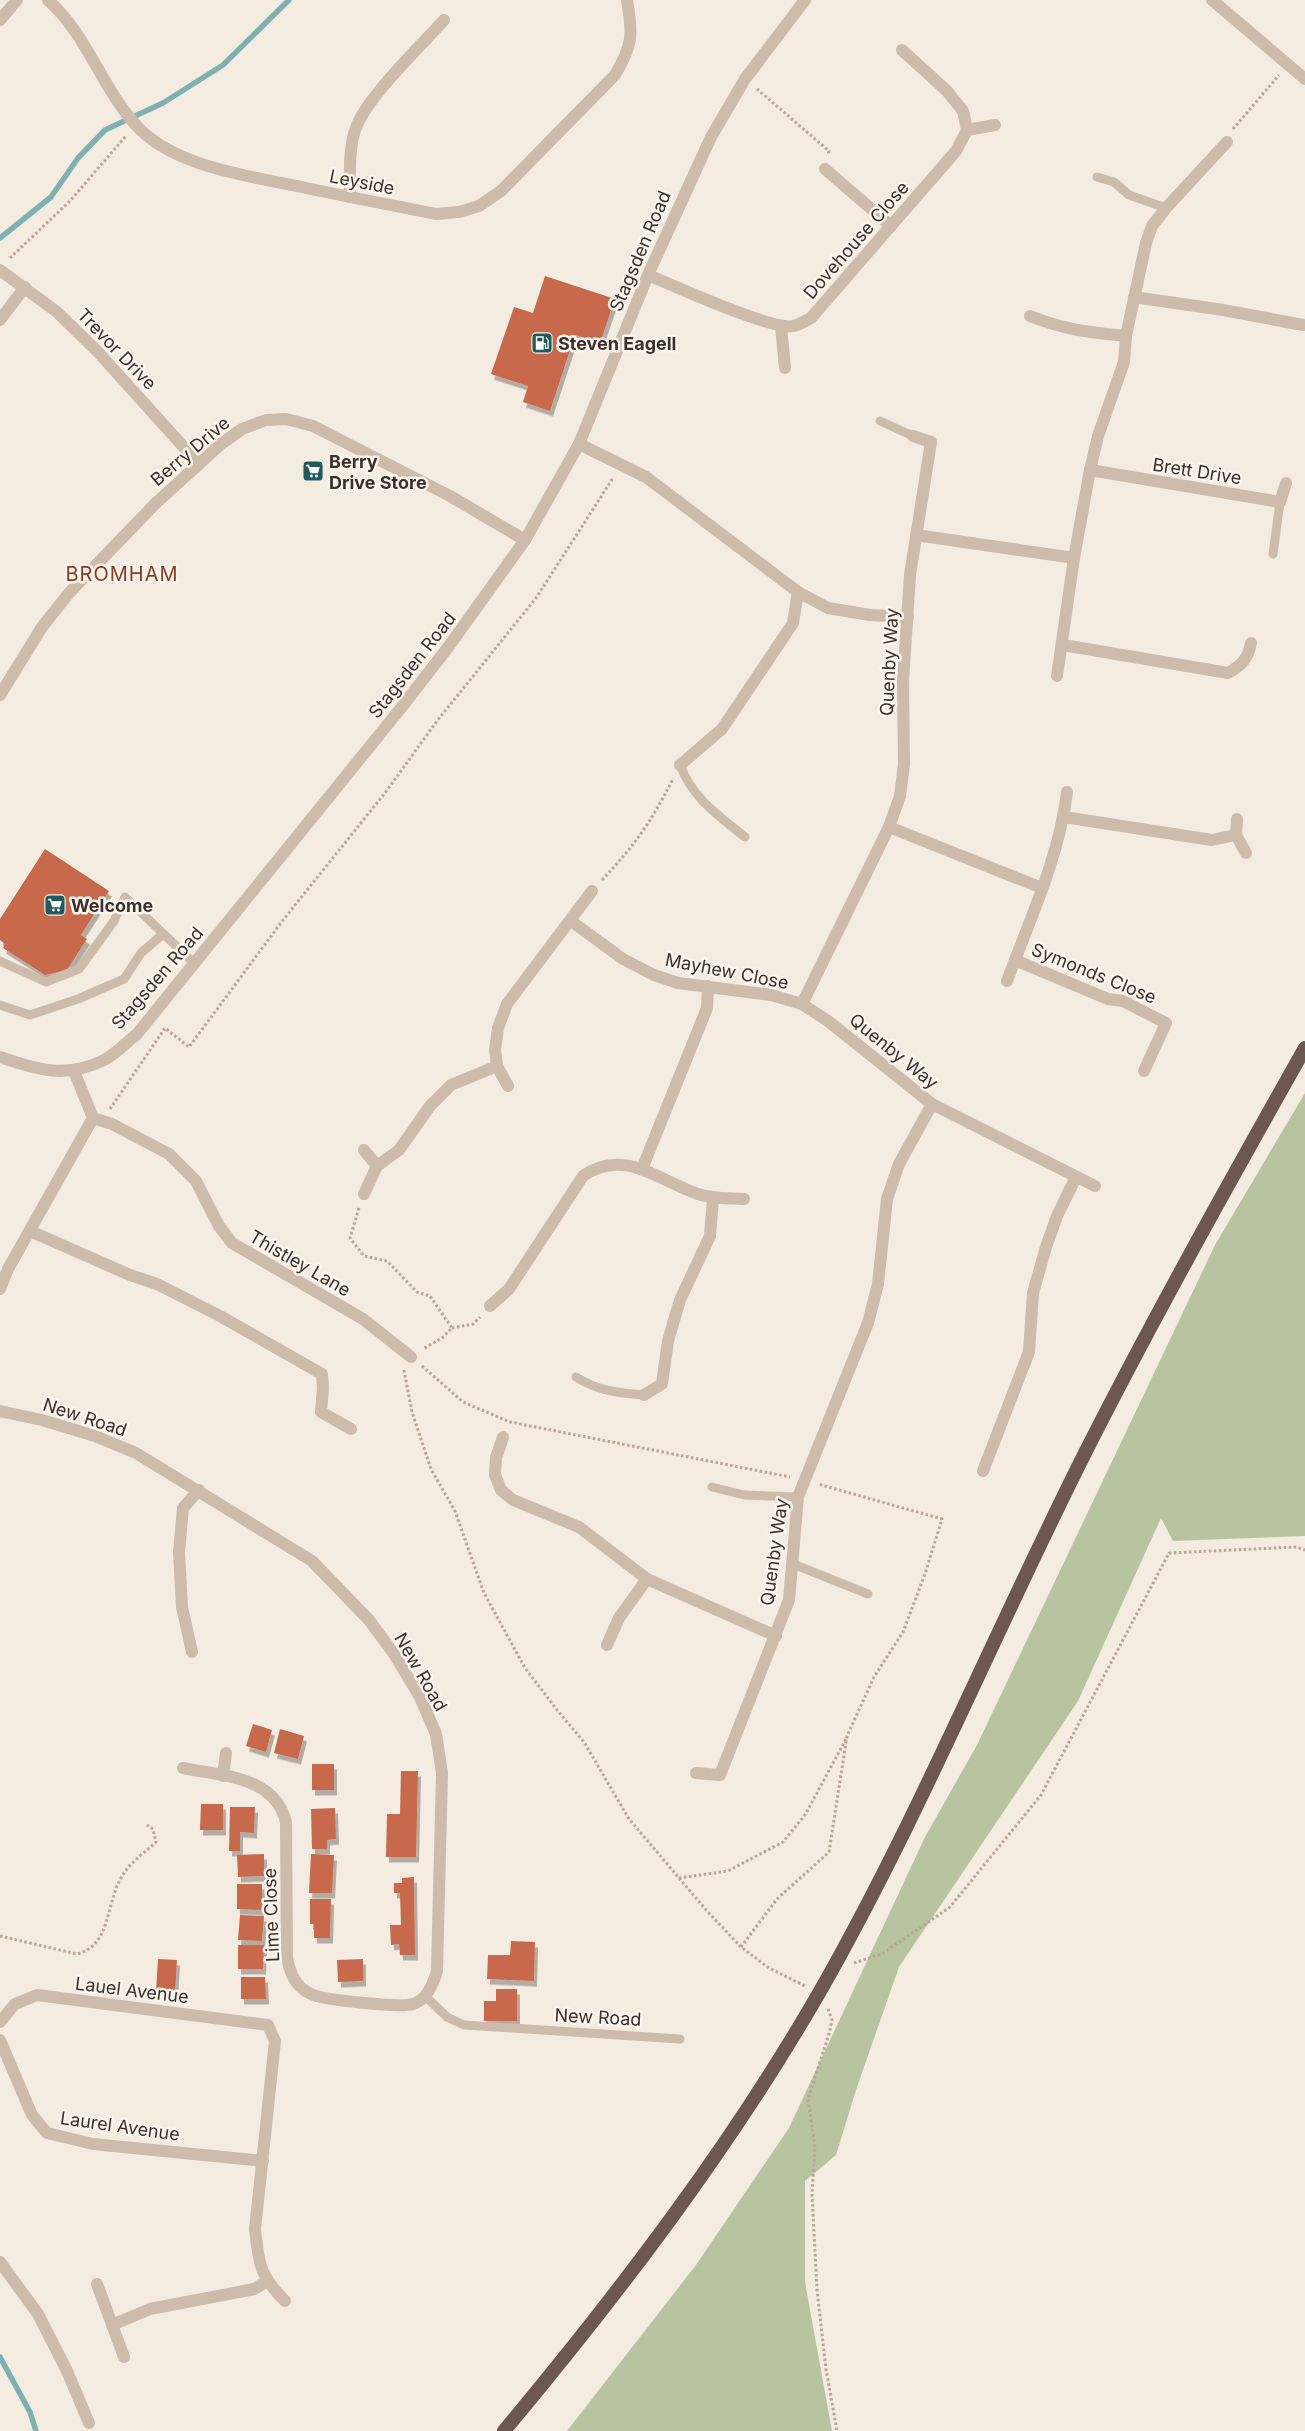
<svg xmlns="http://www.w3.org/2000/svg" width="1305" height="2431" font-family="Inter,sans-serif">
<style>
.green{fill:#b8c4a0}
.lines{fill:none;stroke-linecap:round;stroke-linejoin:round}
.stream{stroke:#7fb0b2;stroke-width:5.5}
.building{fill:#c8694b;filter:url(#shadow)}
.path{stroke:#b9a596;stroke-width:3;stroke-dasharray:2.5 2.5;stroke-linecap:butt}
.service{stroke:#cdbbac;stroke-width:9}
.minor{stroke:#cdbbac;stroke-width:12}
.tertiary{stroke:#cdbbac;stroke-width:12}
.trunk{stroke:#6c584f;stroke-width:14}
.labels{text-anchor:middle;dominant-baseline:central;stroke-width:5;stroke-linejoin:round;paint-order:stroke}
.street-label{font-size:18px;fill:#3b302b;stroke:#fbf5ee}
.poi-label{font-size:18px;font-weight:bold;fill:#3b302b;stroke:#fbf5ee;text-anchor:start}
.quarter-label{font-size:20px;letter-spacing:1px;fill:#8c3b22;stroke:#fbf5ee}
</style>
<defs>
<filter id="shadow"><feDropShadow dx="3" dy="5.5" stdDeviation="0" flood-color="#0004"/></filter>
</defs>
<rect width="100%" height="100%" fill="#f4ebe1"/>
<!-- green -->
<path class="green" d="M1305 1093V1536L1173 1541 1161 1518 1078 1701 899 1967 856 2090 836 2155 805 2181V2282L832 2431H567L696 2265 789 2128 925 1837 977 1745 1215 1245Z"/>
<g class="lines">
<!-- stream -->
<g class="stream">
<path d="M0 238 51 197 78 158 105 130 163 103 223 65 289 0"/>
<path d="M0 2357 30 2412 36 2431"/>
</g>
</g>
<!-- building -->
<g class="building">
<path d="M545 276 615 299 600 343 575 335 550 411 523 402 528 386 491 374 514 307 533 313Z"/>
<path d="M45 849 109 891 81 935 87 939 67 970 45 975 3 948 5 944 0 940V919Z"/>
<path d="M253 1724 272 1730 266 1752 246 1746Z"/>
<path d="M280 1729 304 1736 298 1759 274 1753Z"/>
<rect x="312" y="1764" width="22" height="26"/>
<path d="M401 1771H418L416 1857H386L387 1814H400Z"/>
<path d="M201 1804H223V1830H200Z"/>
<path d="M230 1807H255L254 1833 240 1832V1851H229Z"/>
<path d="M335 1808 336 1839 327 1840V1849H312L311 1809Z"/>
<path d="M264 1854V1876L238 1877 237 1855Z"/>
<path d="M311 1854 334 1855 332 1893H309Z"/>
<path d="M414 1877 415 1955H400L399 1944 391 1945 390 1925H401L400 1893H394V1883H402V1878Z"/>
<path d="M237 1884H262V1910L237 1909Z"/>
<path d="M310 1899H331L330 1938H314V1924H310Z"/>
<path d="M240 1915 264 1916 262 1941 238 1940Z"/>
<path d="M511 1941 535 1942 534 1981 487 1979 488 1955H510Z"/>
<path d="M238 1945H264L263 1969H238Z"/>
<path d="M158 1959 177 1960 175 1993 156 1992Z"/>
<path d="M363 1959V1981L338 1982 337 1960Z"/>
<path d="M241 1977H265L266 1999H241Z"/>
<path d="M496 1989H517V2021H484V2001H496Z"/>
</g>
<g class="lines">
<!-- path -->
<g class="path">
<path d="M757 89 829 151 828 155"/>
<path d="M1233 129 1279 75"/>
<path d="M10 258 70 201 126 136"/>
<path d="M602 880C635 845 651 822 673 779"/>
<path d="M110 1109 165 1028 189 1047 283 920 385 793 437 721 536 598 613 478"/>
<path d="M359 1208 350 1238 364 1256 387 1261 417 1292 430 1296 452 1328 442 1338 423 1349"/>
<path d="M452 1328 473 1324 480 1317"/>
<path d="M422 1366 463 1402 510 1422 790 1477"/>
<path d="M404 1370 412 1412 431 1469 455 1511 484 1593 525 1668 557 1710 584 1742 629 1819 707 1911 741 1947 769 1968 805 1986"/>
<path d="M679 1878 728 1871 783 1842 805 1815 846 1739"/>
<path d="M0 1936 77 1954C111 1946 106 1903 121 1878 129 1863 144 1853 156 1842L153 1829 147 1825"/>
<path d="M741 1947 777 1899 829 1852 847 1736 874 1677 903 1632 925 1574 942 1519 818 1484"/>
<path d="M854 1963 882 1954 950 1907 1041 1795 1169 1553 1296 1547 1305 1550"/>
<path d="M828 2009 832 2020 829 2034 808 2099 815 2147 812 2194 817 2290 826 2369 837 2431"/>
</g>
<!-- service -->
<g class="service">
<path d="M1097 177 1114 182 1129 195 1166 208"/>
<path d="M880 421 913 436"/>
<path d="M1273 554 1280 502"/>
<path d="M680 765C693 799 718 815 745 837"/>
<path d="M0 961 46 982 79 969 114 921 125 897 195 964"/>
<path d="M0 1005 30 1015 78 999 124 979 141 953 163 934"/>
<path d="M576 1377C598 1391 618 1393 644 1395"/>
<path d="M712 1487 744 1495 798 1497"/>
<path d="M793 1564 868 1594"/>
<path d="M425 1996 447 2017 464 2025 680 2039"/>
</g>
<!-- minor -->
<g class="minor">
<path d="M48 0C87 35 101 86 135 124 172 167 250 176 302 187 347 197 392 205 436 214L459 212 479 206 501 191 615 75C633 45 633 34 627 0"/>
<path d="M0 20 17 0"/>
<path d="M967 130 995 125"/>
<path d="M825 169 891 226"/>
<path d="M350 197C350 175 348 146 357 125 371 93 420 47 444 20"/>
<path d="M0 270 57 312 98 352 199 464"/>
<path d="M648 275C672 285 773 331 793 326 799 325 805 321 811 318L956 151 967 130 963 111 947 91 902 50"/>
<path d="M1134 297 1223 310 1303 325"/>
<path d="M1030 316C1065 330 1089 332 1126 336"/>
<path d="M0 320 25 287"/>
<path d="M781 326 785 368"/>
<path d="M579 444 646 477 798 592 828 608 870 615 908 617"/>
<path d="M1090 470 1280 502 1286 483"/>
<path d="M916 535 1074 558"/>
<path d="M1063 645 1228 673C1242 665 1248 659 1251 643"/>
<path d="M1057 676 1074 558 1090 470 1098 436 1124 362 1126 336 1146 243 1152 226 1166 208 1227 142"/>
<path d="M0 695 42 627 69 593 156 503 221 444 242 429 266 420 286 419 313 426 450 496 525 540"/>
<path d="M680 765 722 729 793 623 798 592"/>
<path d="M1064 817 1212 840 1236 835"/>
<path d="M1237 819 1236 835 1246 853"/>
<path d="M889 827 1042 888"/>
<path d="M571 921 623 959 654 975 678 983 771 995 802 1004 828 1021 932 1104 1095 1186"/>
<path d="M1015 960 1108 999 1123 1001 1166 1023 1144 1071"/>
<path d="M1007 981C1030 919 1059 858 1067 792"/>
<path d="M802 1004 889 827 900 796 904 764 903 681 910 575 931 442 913 436"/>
<path d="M508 1086 497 1066 495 1050 498 1028 507 1004 592 891"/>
<path d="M93 1118 112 1124 169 1154 196 1181 219 1226 232 1243 363 1319 411 1357"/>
<path d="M364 1150 377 1166"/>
<path d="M642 1169 707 1008 708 986"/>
<path d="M364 1194 377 1166 399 1150 430 1106 451 1085 497 1066"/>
<path d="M30 1231 130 1275 157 1284 220 1316 322 1374 323 1388 321 1412 351 1429"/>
<path d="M490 1306 509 1289 583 1176C624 1147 659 1181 698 1194 713 1199 729 1198 744 1199"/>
<path d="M644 1395 662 1384 668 1341 680 1300 710 1236 713 1198"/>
<path d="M0 1411 42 1420 95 1436 136 1453 312 1561 369 1620 394 1654 420 1697 436 1734 442 1773 437 1971C433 1984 427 2000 413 2004 401 2008 322 2000 311 1994 295 1987 290 1973 287 1957L286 1822C275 1776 222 1776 183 1768"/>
<path d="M503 1437 496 1458 495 1475 501 1490 513 1500 579 1527 647 1579 776 1636"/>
<path d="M983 1471 1029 1352 1033 1293 1046 1247 1057 1216 1076 1177"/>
<path d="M607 1645 619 1618 647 1579"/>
<path d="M192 1652 182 1607 179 1552 183 1508 199 1490"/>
<path d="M696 1773 720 1775 789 1600 798 1497 868 1323 878 1284 887 1199 899 1164 932 1104"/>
<path d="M223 1776 226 1753"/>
<path d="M0 2022 15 2004 37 1995 268 2025 275 2041 255 2229C259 2264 259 2275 285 2301"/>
<path d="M0 2040 32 2115 47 2133 93 2144 263 2161"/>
<path d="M0 2262 38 2314 67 2371 89 2423"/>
<path d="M97 2284 124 2357"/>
<path d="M112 2325 150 2309 254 2289 266 2282"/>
</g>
<!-- tertiary -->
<g class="tertiary">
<path d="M1212 0 1305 79"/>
<path d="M0 1057C37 1070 66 1079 104 1060 116 1054 127 1042 137 1034L401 708 449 646 525 540 579 444 648 275 711 137 745 79 805 0"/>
<path d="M0 1289 8 1269 93 1118 74 1071"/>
</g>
<!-- trunk -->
<path class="trunk" d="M504 2431C619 2293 729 2149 819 1993 919 1818 995 1631 1086 1451 1155 1315 1230 1181 1305 1048"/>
</g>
<!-- icons -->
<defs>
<g id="fuel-square" transform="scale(1.125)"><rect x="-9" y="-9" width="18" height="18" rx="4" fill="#1f5a5e" stroke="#fbf5ee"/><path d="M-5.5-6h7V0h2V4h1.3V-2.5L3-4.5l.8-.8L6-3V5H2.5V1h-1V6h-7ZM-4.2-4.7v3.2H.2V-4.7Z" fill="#fff"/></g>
<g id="supermarket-square" transform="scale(1.125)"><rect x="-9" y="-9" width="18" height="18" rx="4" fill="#1f5a5e" stroke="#fbf5ee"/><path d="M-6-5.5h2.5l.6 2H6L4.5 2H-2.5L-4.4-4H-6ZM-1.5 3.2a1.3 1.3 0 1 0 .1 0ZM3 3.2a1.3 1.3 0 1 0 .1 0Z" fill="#fff"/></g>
</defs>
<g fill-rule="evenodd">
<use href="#fuel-square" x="542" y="343"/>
<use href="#supermarket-square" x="313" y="471"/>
<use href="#supermarket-square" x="55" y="905"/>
</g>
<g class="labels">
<!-- street labels -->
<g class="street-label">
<text transform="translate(362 182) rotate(11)">Leyside</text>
<text transform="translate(856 240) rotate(-49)">Dovehouse Close</text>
<text transform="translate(640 251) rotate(-67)">Stagsden Road</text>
<text transform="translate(117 349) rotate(46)">Trevor Drive</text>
<text transform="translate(190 451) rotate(-40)">Berry Drive</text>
<text transform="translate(1197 471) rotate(9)">Brett Drive</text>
<text transform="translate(889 662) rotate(-87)">Quenby Way</text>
<text transform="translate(412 665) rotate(-52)">Stagsden Road</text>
<text transform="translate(727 971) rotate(11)">Mayhew Close</text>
<text transform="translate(1094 973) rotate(22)">Symonds Close</text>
<text transform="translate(157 978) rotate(-49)">Stagsden Road</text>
<text transform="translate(894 1051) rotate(39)">Quenby Way</text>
<text transform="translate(300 1263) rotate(30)">Thistley Lane</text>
<text transform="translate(85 1417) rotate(18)">New Road</text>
<text transform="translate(774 1552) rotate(-82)">Quenby Way</text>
<text transform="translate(421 1672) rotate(60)">New Road</text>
<text transform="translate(271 1915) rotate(-92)">Lime Close</text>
<text transform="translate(132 1990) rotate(7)">Lauel Avenue</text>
<text transform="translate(598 2017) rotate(3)">New Road</text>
<text transform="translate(120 2126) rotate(8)">Laurel Avenue</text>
</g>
<!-- poi labels -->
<g class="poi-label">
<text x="558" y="343">Steven Eagell</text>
<text x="329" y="461">Berry<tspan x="329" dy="21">Drive Store</tspan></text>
<text x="71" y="905">Welcome</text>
</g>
<!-- quarter labels -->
<g class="quarter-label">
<text x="122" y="574">BROMHAM</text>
</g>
</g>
</svg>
